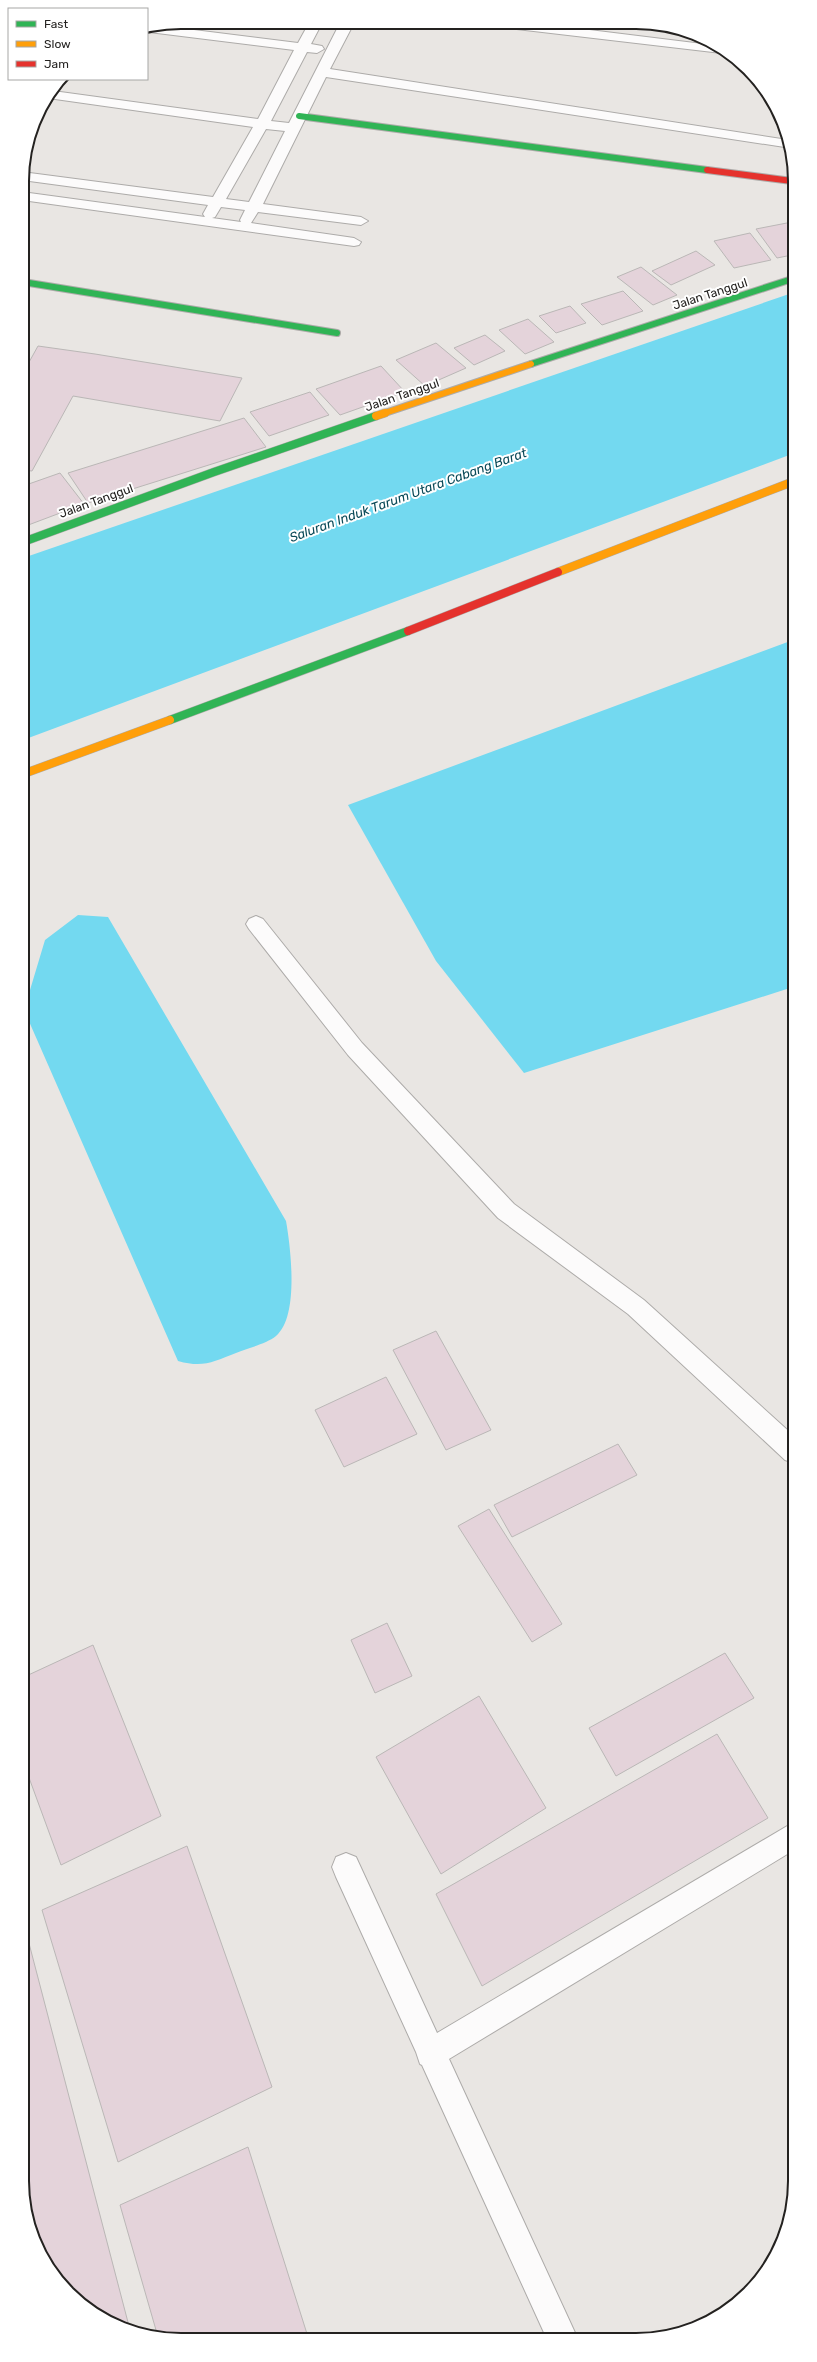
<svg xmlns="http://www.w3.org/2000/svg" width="817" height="2362" font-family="Rubik,sans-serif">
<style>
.water{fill:#73d9f0}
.building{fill:#e4d3da;stroke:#bab7b6}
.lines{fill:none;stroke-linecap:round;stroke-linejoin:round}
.lane-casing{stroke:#adaba9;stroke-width:2}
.street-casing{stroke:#adaba9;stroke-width:2}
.fast-far1-casing{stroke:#adaba9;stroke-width:8}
.fast-casing{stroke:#adaba9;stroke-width:9}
.slow-far1-casing{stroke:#adaba9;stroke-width:8}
.slow-casing{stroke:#adaba9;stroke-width:9}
.jam-far1-casing{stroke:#adaba9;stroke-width:8}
.jam-casing{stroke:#adaba9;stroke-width:9}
.lane{fill:#fcfbfb;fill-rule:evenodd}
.street{fill:#fcfbfb;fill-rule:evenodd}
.fast-far1{stroke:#30b455;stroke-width:6}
.fast{stroke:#30b455;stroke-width:8}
.slow-far1{stroke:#ff9f0a;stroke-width:6}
.slow{stroke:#ff9f0a;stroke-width:8}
.jam-far1{stroke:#e5322d;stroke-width:6}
.jam{stroke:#e5322d;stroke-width:8}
.labels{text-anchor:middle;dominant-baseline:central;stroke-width:4;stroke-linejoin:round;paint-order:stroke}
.far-street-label{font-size:12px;fill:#242220;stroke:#fff}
.far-water-label{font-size:13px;font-style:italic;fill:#0a4a58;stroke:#fff}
.rim{fill:none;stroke:#242220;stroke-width:2}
</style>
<rect width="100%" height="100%" fill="#e9e6e3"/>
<!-- water -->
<g class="water">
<path d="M792 293V454L23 740V558Z"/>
<path d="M793 640V987L524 1073 436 961 348 805Z"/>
<path d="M78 915 108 917 286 1221C291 1249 299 1317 276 1336 266 1344 248 1348 236 1353 213 1362 203 1368 178 1361L24 1010 45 940Z"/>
</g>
<!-- building -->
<g class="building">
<path d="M792 222V255L777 258 756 229Z"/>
<path d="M750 233 771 260 734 268 714 241Z"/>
<path d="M696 251 715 265 671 285 652 271Z"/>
<path d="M641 267 677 295 653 305 617 277Z"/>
<path d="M623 291 643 311 602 325 581 304Z"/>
<path d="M570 306 586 323 556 333 539 316Z"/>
<path d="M528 319 554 342 525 354 499 330Z"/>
<path d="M485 335 505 351 474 365 454 348Z"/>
<path d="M436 343 466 368 425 386 396 360Z"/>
<path d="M38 346 95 354 242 378 220 421 73 396 32 471 23 470V373Z"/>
<path d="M381 366 405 392 340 415 316 389Z"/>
<path d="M310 392 329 415 269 436 250 412Z"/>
<path d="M244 418 266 447 88 503 68 473Z"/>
<path d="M60 473 84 504 23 527V486Z"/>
<path d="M436 1331 491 1430 446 1450 393 1350Z"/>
<path d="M386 1377 417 1434 344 1467 315 1410Z"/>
<path d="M618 1444 637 1475 512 1537 494 1505Z"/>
<path d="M489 1509 562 1624 532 1642 458 1526Z"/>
<path d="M387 1623 412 1676 375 1693 351 1640Z"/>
<path d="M93 1645 161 1816 61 1865 24 1764V1677Z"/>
<path d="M725 1653 754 1698 616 1776 589 1728Z"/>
<path d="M479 1696 546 1808 441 1874 376 1757Z"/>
<path d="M717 1734 768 1818 482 1986 436 1894Z"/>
<path d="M187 1846 272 2087 118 2162 42 1910Z"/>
<path d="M25 1928 130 2330 110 2324 69 2294 43 2260 25 2212Z"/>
<path d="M248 2147 308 2337H158L120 2205Z"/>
</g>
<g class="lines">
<!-- lane casing -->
<g class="lane-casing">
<g id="lane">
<path d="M256 916 263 919 362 1043 514 1204 644 1300 794 1436V1463L785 1460 628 1314 498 1218 348 1055 249 929 246 924 249 919Z"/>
<path d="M794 1822V1850L449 2059 577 2337H546L422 2065 420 2064 416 2052 336 1877 332 1867 336 1857 346 1853 356 1857 437 2033Z"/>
</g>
</g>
<!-- street casing -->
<g class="street-casing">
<g id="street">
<path d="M309 23H322L311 44 322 46 324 49 317 53 307 52 271 121 289 123 340 23H354L330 69 788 140 791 148 326 77 263 204 361 217 368 221 361 225 258 212 251 223 354 238 361 242 359 245 354 246 22 200V192L205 217 203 214 208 205 22 180V172L213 197 253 127 48 98 53 91 258 119 294 50 149 32 147 29 162 26 298 43ZM266 129 285 131 249 202 226 199ZM221 207 245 210 240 220 241 222 212 218 215 217Z"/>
<path d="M500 24H541L719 46 730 54 507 28Z"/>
</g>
</g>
<!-- fast-far1 casing -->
<g class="fast-far1-casing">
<g id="fast-far1">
<path d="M299 116 707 170"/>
<path d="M23 282 337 333"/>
<path d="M531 364 792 279"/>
</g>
</g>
<!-- fast casing -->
<g class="fast-casing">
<g id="fast">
<path d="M23 542 214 472 376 416"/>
<path d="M170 720 408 631"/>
</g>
</g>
<!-- slow-far1 casing -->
<g class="slow-far1-casing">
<path id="slow-far1" d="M382 414 531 364"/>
</g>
<!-- slow casing -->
<g class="slow-casing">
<g id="slow">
<path d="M376 416 385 413"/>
<path d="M558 572 792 482"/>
<path d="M23 774 170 720"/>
</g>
</g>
<!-- jam-far1 casing -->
<g class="jam-far1-casing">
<path id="jam-far1" d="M707 170 792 181"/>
</g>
<!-- jam casing -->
<g class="jam-casing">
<path id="jam" d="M408 631 558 572"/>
</g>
<!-- lane -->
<use href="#lane" class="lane"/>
<!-- street -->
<use href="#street" class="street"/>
<!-- fast-far1 -->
<use href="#fast-far1" class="fast-far1"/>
<!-- fast -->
<use href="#fast" class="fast"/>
<!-- slow-far1 -->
<use href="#slow-far1" class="slow-far1"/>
<!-- slow -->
<use href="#slow" class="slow"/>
<!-- jam-far1 -->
<use href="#jam-far1" class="jam-far1"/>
<!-- jam -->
<use href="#jam" class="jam"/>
</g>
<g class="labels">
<!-- far-street labels -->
<g class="far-street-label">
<text transform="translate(710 294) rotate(-18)">Jalan Tanggul</text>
<text transform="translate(402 395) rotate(-19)">Jalan Tanggul</text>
<text transform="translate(96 501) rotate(-20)">Jalan Tanggul</text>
</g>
<!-- far-water labels -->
<g class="far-water-label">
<text transform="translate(408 495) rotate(-20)">Saluran Induk Tarum Utara Cabang Barat</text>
</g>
</g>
<!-- crop -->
<path d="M0 0H817V2362H0ZM181 29H636A152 152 0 0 1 788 181V2181A152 152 0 0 1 636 2333H181A152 152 0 0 1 29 2181V181A152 152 0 0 1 181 29Z" fill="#fff" fill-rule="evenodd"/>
<path class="rim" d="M181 29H636A152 152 0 0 1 788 181V2181A152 152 0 0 1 636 2333H181A152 152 0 0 1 29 2181V181A152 152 0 0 1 181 29Z"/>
<!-- legend -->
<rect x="8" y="8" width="140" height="72" fill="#ffffff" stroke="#a7a7a6"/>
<rect x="16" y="21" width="20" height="6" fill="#30b455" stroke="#a7a7a6"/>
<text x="44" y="28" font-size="12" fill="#242220">Fast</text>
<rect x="16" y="41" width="20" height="6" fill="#ff9f0a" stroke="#a7a7a6"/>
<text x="44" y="48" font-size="12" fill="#242220">Slow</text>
<rect x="16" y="61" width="20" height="6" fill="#e5322d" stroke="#a7a7a6"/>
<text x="44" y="68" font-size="12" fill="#242220">Jam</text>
</svg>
